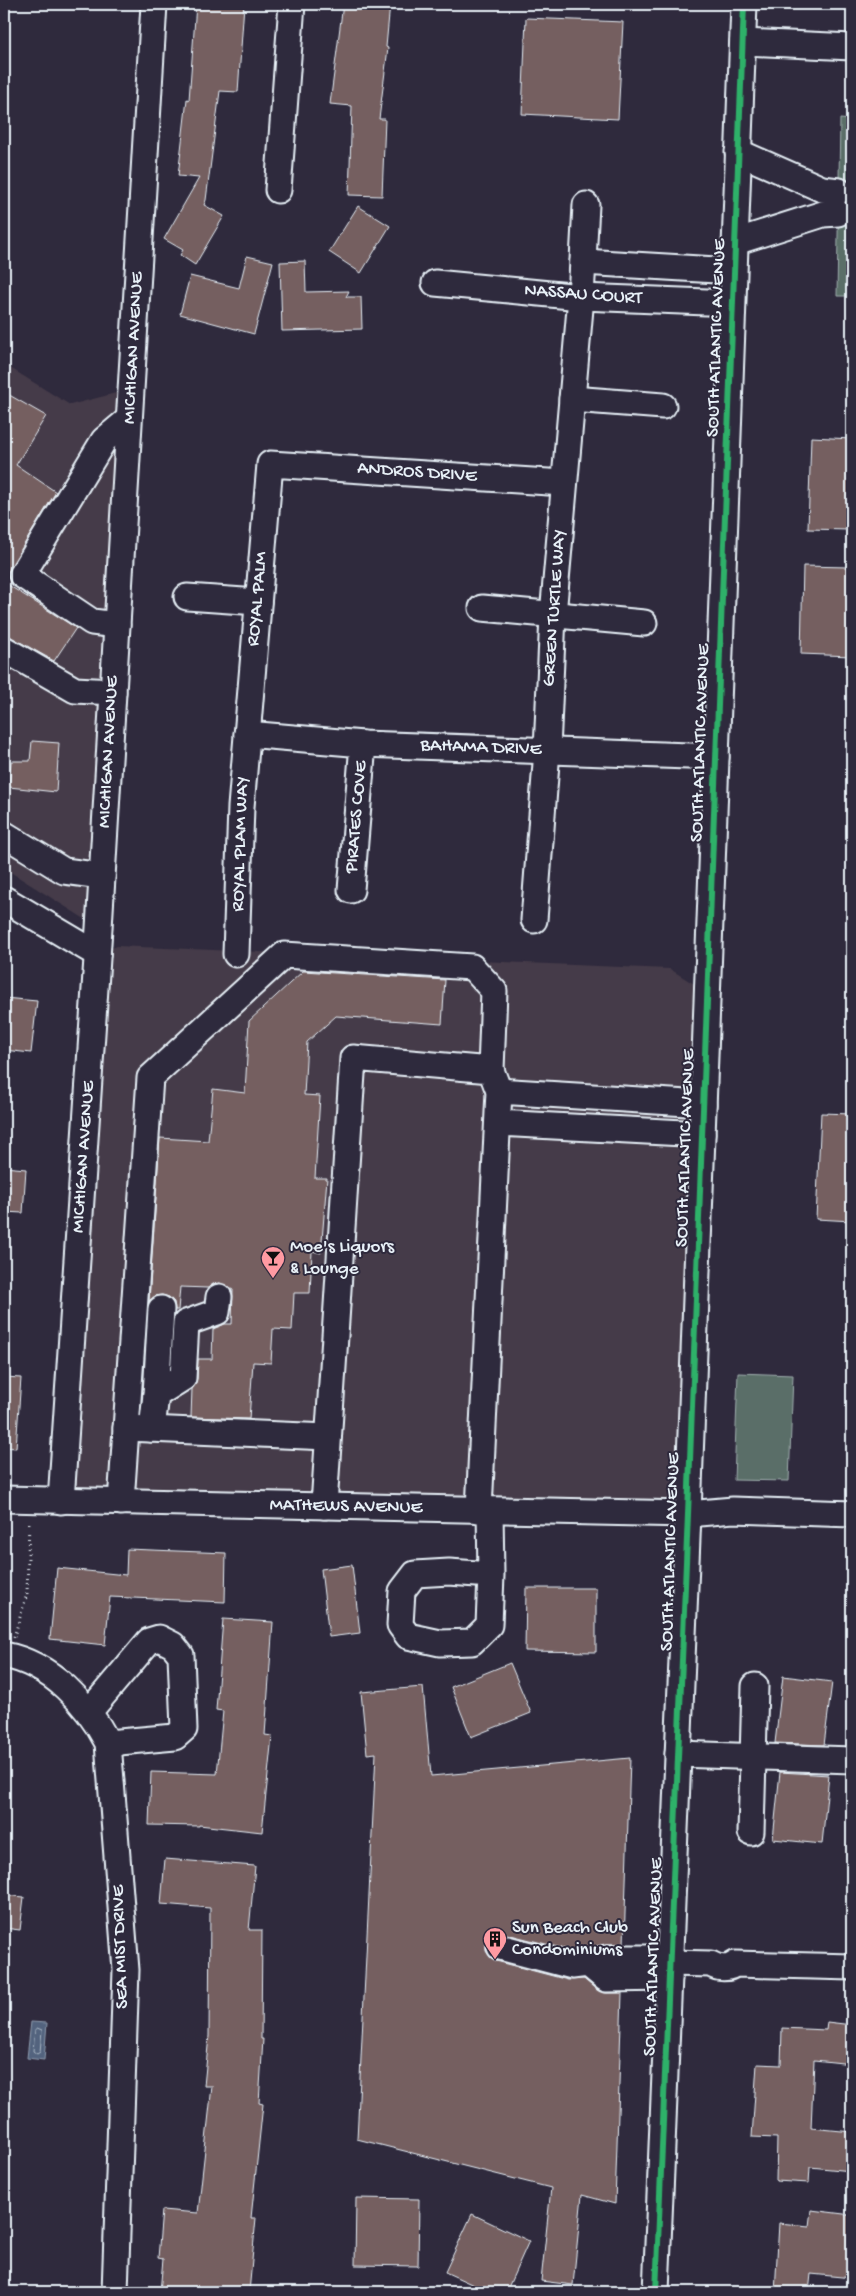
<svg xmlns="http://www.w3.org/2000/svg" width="856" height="2296" font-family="'Gochi Hand',sans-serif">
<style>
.built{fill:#443a48}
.green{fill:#5a6e67;stroke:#a1b0b0}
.water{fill:#53647e;stroke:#8f9caf}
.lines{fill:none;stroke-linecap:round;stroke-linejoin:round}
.shore{stroke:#acb9c7;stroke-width:1}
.building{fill:#745f61;stroke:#e8f1f8}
.minor-casing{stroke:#e8f1f8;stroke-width:29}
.path{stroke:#e8f1f8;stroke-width:3;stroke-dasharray:1 4;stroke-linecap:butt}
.minor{stroke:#2f2a3d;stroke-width:25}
.cycleway-casing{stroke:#2f2a3d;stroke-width:9}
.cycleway{stroke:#2db169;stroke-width:6}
.labels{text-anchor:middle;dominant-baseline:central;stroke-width:4;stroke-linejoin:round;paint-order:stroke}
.street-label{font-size:19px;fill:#e8f1f8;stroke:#2f2a3d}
.poi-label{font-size:19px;fill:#e8f1f8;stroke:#2f2a3d;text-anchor:start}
</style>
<rect width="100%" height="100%" fill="#2f2a3d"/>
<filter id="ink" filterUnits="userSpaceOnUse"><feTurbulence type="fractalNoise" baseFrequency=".02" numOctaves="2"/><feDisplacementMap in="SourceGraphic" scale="10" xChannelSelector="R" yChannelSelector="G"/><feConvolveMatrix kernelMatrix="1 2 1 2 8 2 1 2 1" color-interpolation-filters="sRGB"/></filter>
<g filter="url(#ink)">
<!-- built -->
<g class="built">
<path d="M4 364 70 405 131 389 99 928 4 868Z"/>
<path d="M117 946 670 969 707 992 688 1514 61 1501 97 954Z"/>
</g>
<!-- green -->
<g class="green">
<path d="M840 119 852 120V296H837Z"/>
<path d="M738 1373 793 1375 789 1481 734 1480Z"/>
</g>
<!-- water -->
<path class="water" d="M31 2022 47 2023 44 2060 27 2058Z"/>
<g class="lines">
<!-- shore -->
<path class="shore" d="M37 2028 42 2030 40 2052 37 2054 33 2051 35 2030Z"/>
</g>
<!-- building -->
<g class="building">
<path d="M196 4H244L238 92 220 91 206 200 204 205 224 216 195 265 180 255 183 250 164 239 199 178 178 176 187 99 189 100Z"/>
<path d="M343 4H390L386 47 388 48 379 119H385L382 196 349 195 352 106 330 104Z"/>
<path d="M526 18 623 22 618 119 522 114Z"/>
<path d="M358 206 390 226 361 273 329 252Z"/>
<path d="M247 256 273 262 254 334 180 314 190 276 239 288Z"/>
<path d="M305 261 306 292 349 291 346 297H361L362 329 282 331 280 262Z"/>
<path d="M4 392 46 416 16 465 56 492 10 568 5 583 76 628 54 661 11 637 4 635Z"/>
<path d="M811 437 852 439V518H849V530L808 529Z"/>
<path d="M803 566 848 567V576H852V656L801 654Z"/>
<path d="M32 741 59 743 56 792 9 787 11 761H30Z"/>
<path d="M303 971 445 980 442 1024 336 1016 307 1042 304 1095 320 1096 315 1178H327L321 1253 312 1251 310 1293H294L292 1330 273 1329 271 1363 253 1362 249 1419 191 1417 192 1389 197 1379 198 1359H212L213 1329 225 1324H232L233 1290 220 1283 213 1284 208 1288 180 1287 178 1310H175L174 1302 169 1297 162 1295 155 1296 149 1301 160 1138 208 1141 213 1089 245 1093 249 1021Z"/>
<path d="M4 998 37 1001 31 1053 4 1050Z"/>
<path d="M821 1113 852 1114V1221L816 1219Z"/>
<path d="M4 1167 26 1169 23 1213 4 1212Z"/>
<path d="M4 1377 21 1378 16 1448 4 1447Z"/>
<path d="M127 1549 226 1553 225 1602 110 1597 105 1645 50 1639 57 1568 126 1575Z"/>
<path d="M352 1565 360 1633 329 1637 321 1569Z"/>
<path d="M526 1588H596V1652L525 1651Z"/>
<path d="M223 1619 273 1622 265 1735 272 1736 262 1832 199 1825V1826L149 1825 151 1772 217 1774 223 1711 216 1710Z"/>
<path d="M510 1663 531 1713 471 1737 451 1687Z"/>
<path d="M783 1676 832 1682 824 1745 775 1743Z"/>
<path d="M423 1687 431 1776 630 1758 624 1944H606L573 1951 503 1933H496L490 1937 486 1944V1951L490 1957 496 1961 568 1980 584 1979 597 1990 606 1993H622L615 2204 582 2195 573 2285 541 2281 551 2188 357 2139 376 1753 367 1754 361 1692Z"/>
<path d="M780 1772 829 1775 822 1844 773 1839Z"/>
<path d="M165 1859 255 1866 249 1930H262L261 2039H263L259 2103 263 2104 251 2218H256L249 2292H160L163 2259 158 2258 162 2210 198 2213 212 2086H204L209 2036 210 1908 161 1904Z"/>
<path d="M4 1895 24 1897 20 1930 4 1928Z"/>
<path d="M827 2022 852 2025V2064L814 2060 811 2128 852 2132V2171L810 2167 809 2183 776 2181 777 2138 752 2137 757 2064 781 2065 782 2028 826 2030Z"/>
<path d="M356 2198 419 2199 418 2266 355 2265Z"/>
<path d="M811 2210 852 2215V2278L811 2274 809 2292H775L779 2223 809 2226Z"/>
<path d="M472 2214 529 2241 506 2292H489L445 2272Z"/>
</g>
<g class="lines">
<!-- minor casing -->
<g class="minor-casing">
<g id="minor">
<path d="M743 42 852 47"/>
<path d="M738 152 822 189 839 191"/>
<path d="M278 190 292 4"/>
<path d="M735 242 823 214 838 213"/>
<path d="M583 262 733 271"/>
<path d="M435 283 581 297 732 303"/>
<path d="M572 399 663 406"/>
<path d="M187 597 258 602"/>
<path d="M482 608 644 623"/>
<path d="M117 625 92 622 22 575 104 440 129 419"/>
<path d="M4 649 75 690 113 692"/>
<path d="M247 734 363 744 716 757"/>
<path d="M4 834 64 871 102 876"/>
<path d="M351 890 363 744"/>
<path d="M4 899 97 954"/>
<path d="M534 920 547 750 553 615 581 297 586 205"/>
<path d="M236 954 241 807 270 464 564 483"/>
<path d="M498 1123 702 1134"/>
<path d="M156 1395 161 1309"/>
<path d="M126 1428 328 1437"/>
<path d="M152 1429 156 1395 183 1378 186 1323 217 1312 219 1297"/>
<path d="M4 1499 688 1514 733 1510 852 1514"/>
<path d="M61 1501 99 928 154 4"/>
<path d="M121 1502 150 1078 284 955 472 967 494 991 491 1070"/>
<path d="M324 1506 353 1058 491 1070 497 1086"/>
<path d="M479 1510 499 1091 703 1104"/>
<path d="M490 1510 491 1575 489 1625 472 1642 440 1643 408 1636 400 1625 402 1591 415 1574 449 1572 491 1575"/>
<path d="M4 1655C51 1664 87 1703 108 1743L126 1970 115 2292"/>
<path d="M89 1712 149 1641 159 1638 173 1645 181 1655 184 1729 175 1737 108 1743"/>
<path d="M678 1754 852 1760"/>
<path d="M751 1832 755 1686"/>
<path d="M500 1947 572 1966 588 1964 606 1958H669"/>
<path d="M669 1963 711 1964C718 1969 729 1969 735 1964L852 1967"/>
<path d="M588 1964 606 1979 669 1978"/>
<path d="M656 2292 688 1514 744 4"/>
</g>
</g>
<!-- path -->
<path class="path" d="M14 1637 27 1594 29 1520"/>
<!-- minor -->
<use href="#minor" class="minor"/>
<!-- cycleway casing -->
<g class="cycleway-casing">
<path id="cycleway" d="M656 2292 688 1514 744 4"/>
</g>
<!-- cycleway -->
<use href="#cycleway" class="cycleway"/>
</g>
</g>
<!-- icons -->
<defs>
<g id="bar-pin" transform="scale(1.25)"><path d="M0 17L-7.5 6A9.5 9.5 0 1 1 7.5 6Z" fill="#ff9aa2" stroke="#2f2a3d"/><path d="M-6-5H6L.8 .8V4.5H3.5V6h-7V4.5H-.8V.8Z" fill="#111"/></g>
<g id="building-pin" transform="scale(1.25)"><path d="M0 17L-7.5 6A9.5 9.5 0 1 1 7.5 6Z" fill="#ff9aa2" stroke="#2f2a3d"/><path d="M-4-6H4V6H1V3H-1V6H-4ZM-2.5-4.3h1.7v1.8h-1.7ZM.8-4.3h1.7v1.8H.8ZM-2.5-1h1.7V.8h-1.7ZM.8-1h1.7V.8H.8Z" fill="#111"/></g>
</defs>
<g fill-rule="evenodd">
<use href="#bar-pin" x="273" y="1258"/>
<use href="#building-pin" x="495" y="1939"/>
</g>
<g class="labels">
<!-- street labels -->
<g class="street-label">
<text transform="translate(583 295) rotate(4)">NASSAU COURT</text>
<text transform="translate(717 338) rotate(-88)">SOUTH ATLANTIC AVENUE</text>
<text transform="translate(134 348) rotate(-87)">MICHIGAN AVENUE</text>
<text transform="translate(417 473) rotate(4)">ANDROS DRIVE</text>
<text transform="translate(258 599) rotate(-85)">ROYAL PALM</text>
<text transform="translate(555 608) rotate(-86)">GREEN TURTLE WAY</text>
<text transform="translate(701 743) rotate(-88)">SOUTH ATLANTIC AVENUE</text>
<text transform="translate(481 748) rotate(2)">BAHAMA DRIVE</text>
<text transform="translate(109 752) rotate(-87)">MICHIGAN AVENUE</text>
<text transform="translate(357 817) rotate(-85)">PIRATES COVE</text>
<text transform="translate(241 844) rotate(-88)">ROYAL PLAM WAY</text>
<text transform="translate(686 1148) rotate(-88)">SOUTH ATLANTIC AVENUE</text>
<text transform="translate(84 1157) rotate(-86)">MICHIGAN AVENUE</text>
<text transform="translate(346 1507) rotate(1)">MATHEWS AVENUE</text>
<text transform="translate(671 1552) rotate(-88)">SOUTH ATLANTIC AVENUE</text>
<text transform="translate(121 1947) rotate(-92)">SEA MIST DRIVE</text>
<text transform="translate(654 1957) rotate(-88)">SOUTH ATLANTIC AVENUE</text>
</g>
<!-- poi labels -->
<g class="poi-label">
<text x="290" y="1247">Moe's Liquors<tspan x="290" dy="22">&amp; Lounge</tspan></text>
<text x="512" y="1928">Sun Beach Club<tspan x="512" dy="22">Condominiums</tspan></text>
</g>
</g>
<!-- margin -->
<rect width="856" height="2296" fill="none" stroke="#2f2a3d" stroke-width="20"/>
<rect x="10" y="10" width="836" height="2276" fill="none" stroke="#e8f1f8" stroke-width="2" filter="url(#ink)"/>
</svg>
